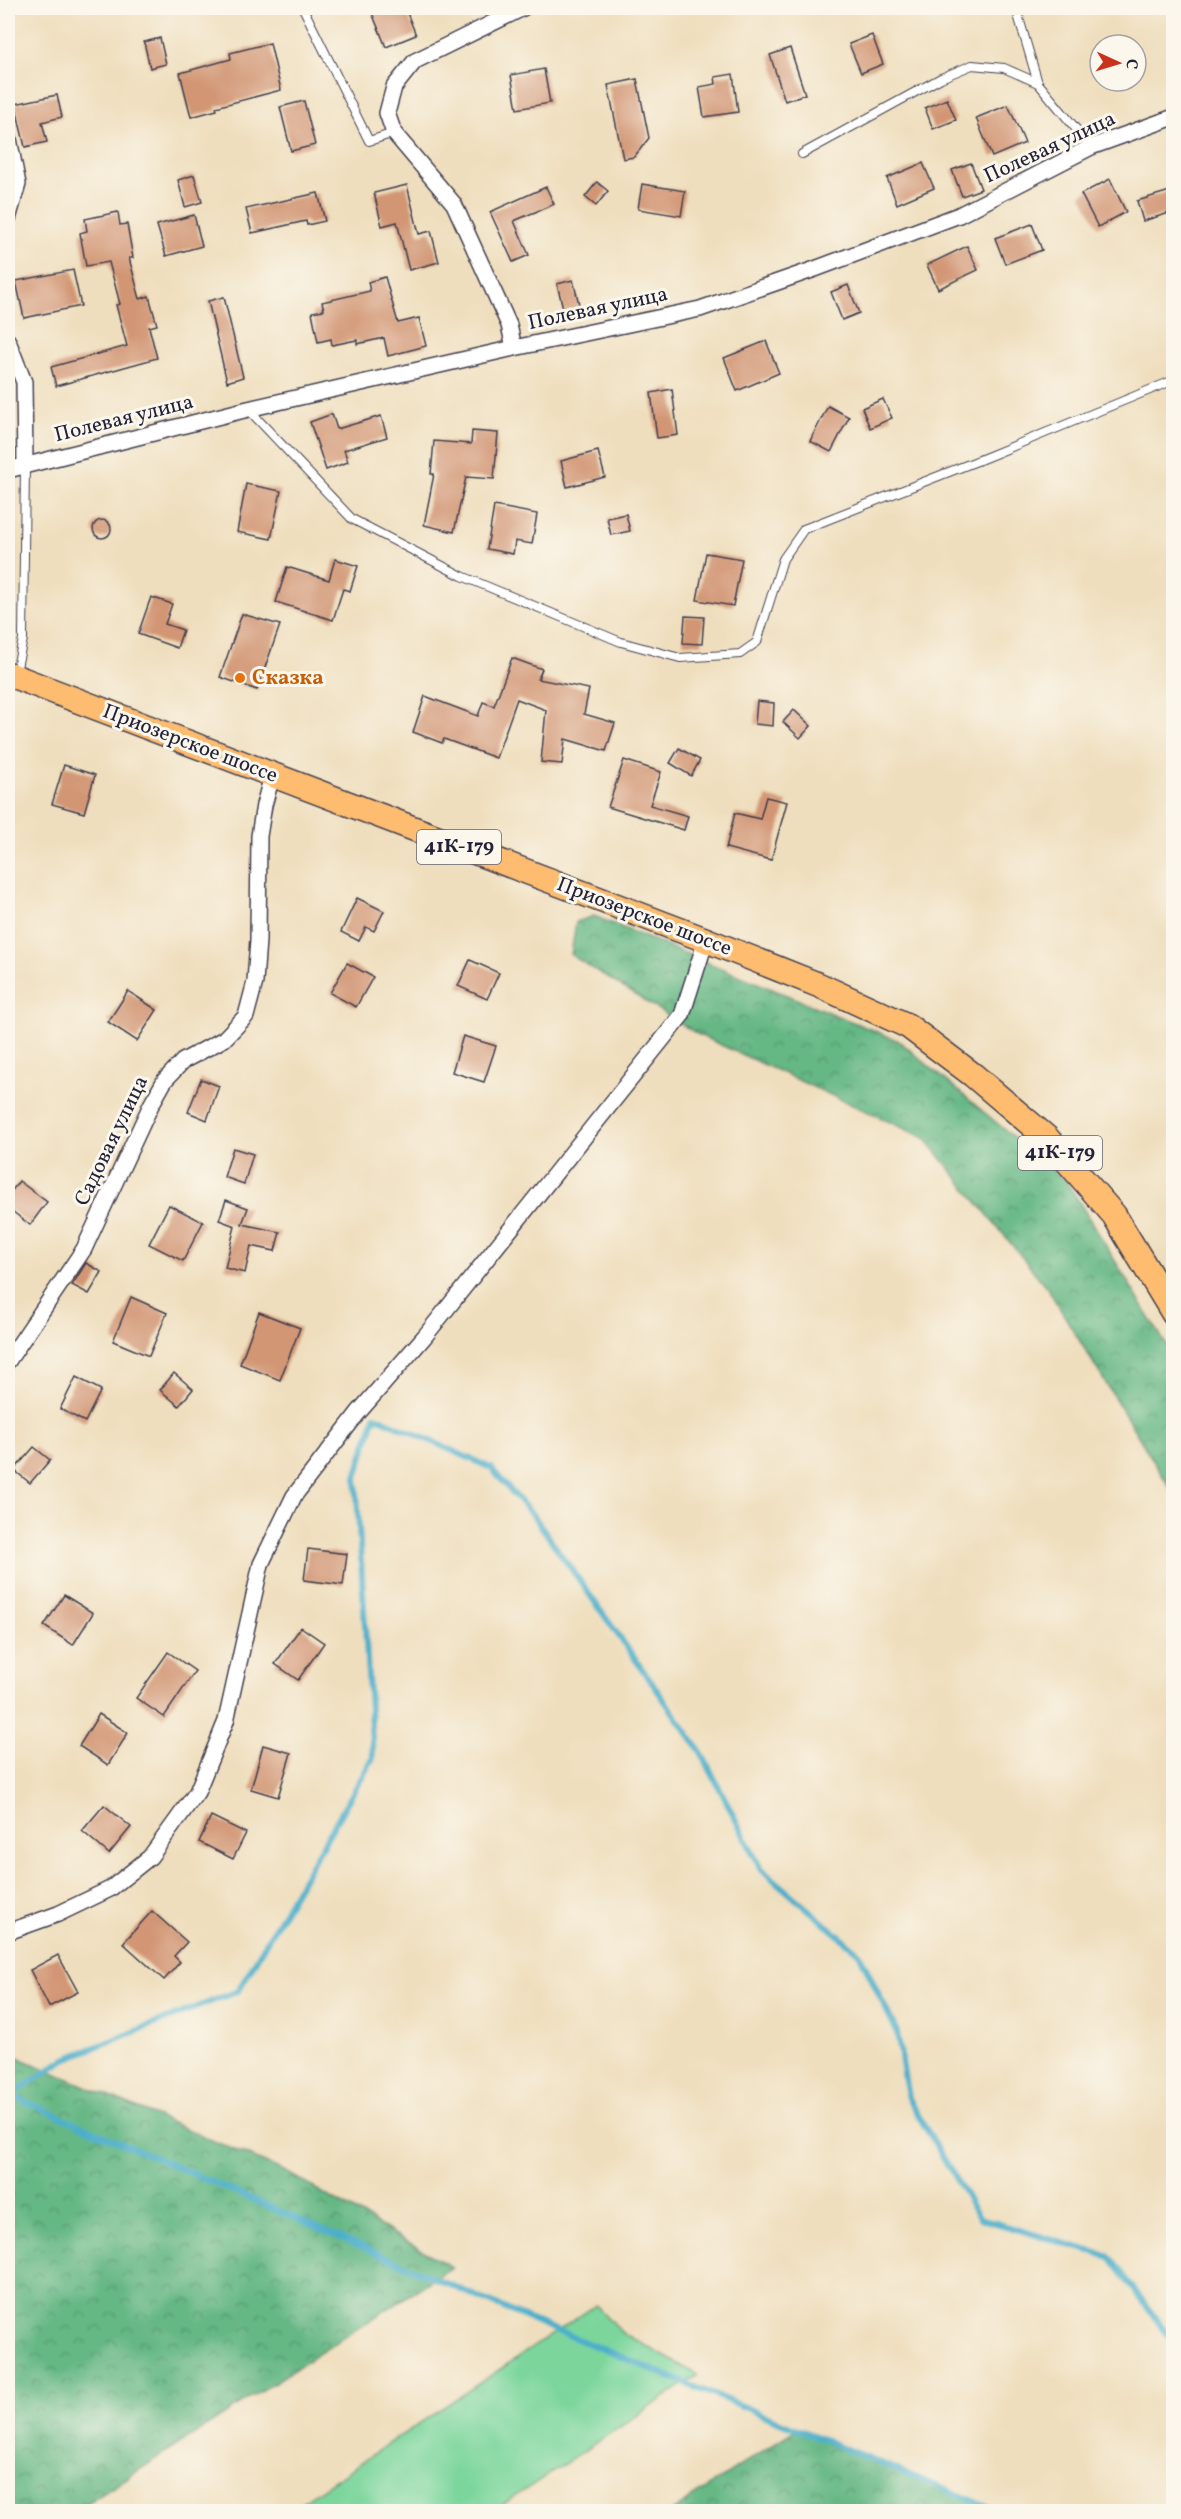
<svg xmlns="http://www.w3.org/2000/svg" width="1181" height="2519" font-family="Vollkorn,serif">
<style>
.grass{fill:#7cd69c;stroke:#4f7c6c;stroke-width:1.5}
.forest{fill:url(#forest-crowns);stroke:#446c60;stroke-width:1.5}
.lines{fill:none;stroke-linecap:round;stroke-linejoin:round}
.stream{stroke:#4bafca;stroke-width:6}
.building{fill:#d29675}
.service-casing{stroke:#413e4e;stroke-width:10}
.minor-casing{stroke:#413e4e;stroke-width:18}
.primary-casing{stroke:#413e4e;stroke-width:27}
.service{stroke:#fff;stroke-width:8}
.minor{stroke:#fff;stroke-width:15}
.primary{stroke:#fdbc70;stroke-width:24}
.food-dot{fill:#e8710a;stroke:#fbf7ec;stroke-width:2}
.labels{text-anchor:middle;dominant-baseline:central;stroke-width:6;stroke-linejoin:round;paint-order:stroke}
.shield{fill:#fbf7ec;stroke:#636270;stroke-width:1.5}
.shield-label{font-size:20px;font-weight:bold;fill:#22223b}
.street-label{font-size:21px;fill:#22223b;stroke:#fbf7ec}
.food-label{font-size:21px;font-weight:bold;fill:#c56008;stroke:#fbf7ec;text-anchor:start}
</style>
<defs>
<pattern id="forest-crowns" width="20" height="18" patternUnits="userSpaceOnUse" patternTransform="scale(1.5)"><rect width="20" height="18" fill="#65b784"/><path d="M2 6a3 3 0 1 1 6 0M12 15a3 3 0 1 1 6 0" fill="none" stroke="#53946d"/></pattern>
</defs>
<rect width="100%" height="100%" fill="#fbf7ec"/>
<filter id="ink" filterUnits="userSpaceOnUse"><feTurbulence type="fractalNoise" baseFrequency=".0167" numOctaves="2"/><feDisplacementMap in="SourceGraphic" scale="12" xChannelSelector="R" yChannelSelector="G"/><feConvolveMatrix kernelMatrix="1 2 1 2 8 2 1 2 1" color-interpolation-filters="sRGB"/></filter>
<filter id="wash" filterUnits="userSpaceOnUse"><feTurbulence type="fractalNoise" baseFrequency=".008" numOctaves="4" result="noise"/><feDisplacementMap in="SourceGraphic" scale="24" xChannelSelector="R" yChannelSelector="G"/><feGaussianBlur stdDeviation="1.35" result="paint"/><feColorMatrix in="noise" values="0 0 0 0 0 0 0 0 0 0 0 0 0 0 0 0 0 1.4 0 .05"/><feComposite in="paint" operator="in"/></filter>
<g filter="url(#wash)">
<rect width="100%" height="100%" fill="#efdebd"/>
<!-- grass -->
<path class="grass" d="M596 2305 621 2332 698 2375 493 2511H292L293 2508Z"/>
<!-- forest -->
<g class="forest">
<path d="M594 916 899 1041 1067 1182 1173 1356V1493L1048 1289 925 1138 699 1035 571 955 576 922Z"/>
<path d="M8 2053 286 2172 452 2267 76 2511H8Z"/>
<path d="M796 2429 1000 2511H672Z"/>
</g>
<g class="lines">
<!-- stream -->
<g class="stream">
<path d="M8 2094 536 2322 1000 2512"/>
<path d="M11 2095 65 2059 238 1991 373 1758 356 1477 375 1416 491 1468 536 1519 701 1752 761 1869 859 1953 897 2032 908 2098 979 2218 1110 2257 1174 2343"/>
</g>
</g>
<g id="blocks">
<!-- building -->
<g class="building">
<path d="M370 8H405L416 35 386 47Z"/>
<path d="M872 35 883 64 861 73 849 44Z"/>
<path d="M160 38 166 64 150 68 144 42Z"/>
<path d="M270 43 281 90 216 107 217 110 191 117 180 73 231 59 230 53Z"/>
<path d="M790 48 805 94 785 101 770 55Z"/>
<path d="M544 69 550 103 517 109 511 75Z"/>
<path d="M733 74 738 112 704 117 699 87 716 84 715 77Z"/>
<path d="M637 79 649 138 634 157 623 159 608 85Z"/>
<path d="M57 95 62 117 42 122 47 142 25 147 15 104Z"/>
<path d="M947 99 956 120 933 129 925 108Z"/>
<path d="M304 101 315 145 291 151 280 107Z"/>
<path d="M1008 105 1025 143 992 157 976 118Z"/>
<path d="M923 163 934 188 897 204 887 178Z"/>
<path d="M971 163 981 189 962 196 952 170Z"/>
<path d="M194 175 202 202 185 207 178 180Z"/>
<path d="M1110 179 1126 212 1098 227 1081 194Z"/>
<path d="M597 182 608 191 596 206 585 197Z"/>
<path d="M642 184 685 191 681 216 638 209Z"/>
<path d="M407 185 419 234 431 231 439 262 409 270 397 222 382 226 374 193Z"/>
<path d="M546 187 554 204 514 221 529 255 513 262 490 212Z"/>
<path d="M1173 190V212L1143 221 1137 201Z"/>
<path d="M318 193 325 221 307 225 306 221 252 233 246 209Z"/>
<path d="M118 212 120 225 127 224 133 258H129L140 299 149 296 157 325 149 327 157 358 56 386 51 367 127 346 116 305 120 304 109 262 86 266 80 233 87 231 85 219Z"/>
<path d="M194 215 202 246 166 256 157 225Z"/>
<path d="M1032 224 1042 250 1005 264 995 238Z"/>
<path d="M967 246 978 270 938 289 927 265Z"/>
<path d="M73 270 81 306 24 318 16 281Z"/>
<path d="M385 277 398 323 419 318 426 346 388 356 384 338 357 344V340L332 345 331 339 318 342 312 312 324 310 322 302 370 291 368 282Z"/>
<path d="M573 280 580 308 564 312 557 284Z"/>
<path d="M848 285 859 313 842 320 831 292Z"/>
<path d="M224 297 243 377 227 382 208 301Z"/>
<path d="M766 341 779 373 737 391 724 358Z"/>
<path d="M672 389 678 435 657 438 651 393Z"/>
<path d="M883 399 892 418 870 428 862 408Z"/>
<path d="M828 406 849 417 831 452 810 441Z"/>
<path d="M332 414 337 429 381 416 387 437 344 450 348 462 326 470 310 422Z"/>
<path d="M472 431 498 433 494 479 466 477 454 532 424 525 434 474H431L434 441 471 444Z"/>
<path d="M598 451 605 477 567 487 561 461Z"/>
<path d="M246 484 281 491 271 539 237 532Z"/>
<path d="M494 506 537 514 532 544 515 541 513 554 487 549Z"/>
<path d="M626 514 630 531 611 535 607 518Z"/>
<circle cx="102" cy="529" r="9"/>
<path d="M706 553 742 559 733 606 697 600Z"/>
<path d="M335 559 358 566 350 591 343 589 333 620 276 602 287 567 329 580Z"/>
<path d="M151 597 172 604 165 624 183 630 177 648 138 634Z"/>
<path d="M242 614 280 625 257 690 220 677Z"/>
<path d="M685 616 704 617 702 644 683 643Z"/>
<path d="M512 658 542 669 538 679 589 689 584 714 615 723 606 751 565 739 562 764 541 762 546 710 517 699 496 758 444 739 442 743 413 732 425 696 478 716 483 702 494 706Z"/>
<path d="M757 701 774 703 773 726 755 724Z"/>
<path d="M794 710 811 726 800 738 783 722Z"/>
<path d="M679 748 700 760 691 776 670 763Z"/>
<path d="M624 760 661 772 650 805 688 816 684 830 608 807Z"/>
<path d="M64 765 95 775 84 813 52 804Z"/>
<path d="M766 797 787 802 771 860 726 848 735 813 760 819Z"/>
<path d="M357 898 384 911 374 931 366 927 359 941 341 932Z"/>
<path d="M470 960 499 973 487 999 458 986Z"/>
<path d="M347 963 373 977 356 1007 330 993Z"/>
<path d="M128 991 157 1010 137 1041 108 1022Z"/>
<path d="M463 1036 496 1046 484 1082 452 1072Z"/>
<path d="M201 1079 219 1086 207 1120 188 1112Z"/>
<path d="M233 1148 253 1154 244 1184 224 1177Z"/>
<path d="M19 1181 47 1202 30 1225 8 1208V1196Z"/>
<path d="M226 1200 248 1208 242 1224 280 1232 275 1251 251 1246 245 1273 225 1268 235 1226 219 1220Z"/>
<path d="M169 1205 203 1222 183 1261 149 1244Z"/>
<path d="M86 1263 102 1272 89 1294 72 1285Z"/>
<path d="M131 1297 167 1313 149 1356 113 1341Z"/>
<path d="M259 1312 300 1328 280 1380 240 1364Z"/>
<path d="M174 1373 193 1389 179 1406 160 1390Z"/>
<path d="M76 1377 101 1390 85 1422 60 1409Z"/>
<path d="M34 1447 50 1460 30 1483 14 1470Z"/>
<path d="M308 1549 347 1554 343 1585 304 1580Z"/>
<path d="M64 1595 93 1613 73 1645 44 1626Z"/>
<path d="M301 1627 324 1643 298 1680 275 1664Z"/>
<path d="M168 1652 195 1671 164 1717 136 1698Z"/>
<path d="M99 1714 128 1733 108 1765 79 1746Z"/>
<path d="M263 1745 291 1753 278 1797 251 1789Z"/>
<path d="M104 1805 131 1827 109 1854 82 1831Z"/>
<path d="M211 1816 246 1833 233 1859 199 1842Z"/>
<path d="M152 1911 187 1942 174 1956 180 1962 164 1980 123 1943Z"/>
<path d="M58 1955 78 1992 49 2007 30 1970Z"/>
</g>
</g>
</g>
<g filter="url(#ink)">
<use href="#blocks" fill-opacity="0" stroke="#413e4e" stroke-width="1.5"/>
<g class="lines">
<!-- service casing -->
<g class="service-casing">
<g id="service">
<path d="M303 8 369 141 394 133"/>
<path d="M1016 8 1038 83 1091 147"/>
<path d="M802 154 941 78 972 65 1004 68 1038 83"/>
<path d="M248 409 352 519 462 576 621 642 680 658 740 654 757 642 783 559 804 529 987 457 1174 380"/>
<path d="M16 672 23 639 25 466"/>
</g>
</g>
<!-- minor casing -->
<g class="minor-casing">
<g id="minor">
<path d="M8 134 18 184 8 219"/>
<path d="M8 341 24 382 25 466"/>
<path d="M514 348 509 325 454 204 394 133 387 113 394 87 415 61 523 8"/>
<path d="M8 470 248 409 514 348 700 309 815 269 959 215 1091 147 1174 117"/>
<path d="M8 1361 84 1249 151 1105 165 1080 183 1061 224 1039 246 1016 255 982 258 940 259 836 264 805 272 776"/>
<path d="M8 1932 58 1914 110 1889 150 1857 197 1792 226 1721 261 1564 294 1496 358 1413 425 1336 682 1015 706 940"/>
</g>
</g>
<!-- primary casing -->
<g class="primary-casing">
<path id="primary" d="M8 674 706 940 821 986 908 1026 973 1075 1047 1138 1114 1215 1174 1314"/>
</g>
<!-- service -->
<use href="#service" class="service"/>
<!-- minor -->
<use href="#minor" class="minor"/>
<!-- primary -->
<use href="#primary" class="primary"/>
</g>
</g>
<!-- markers -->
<circle class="food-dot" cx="240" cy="678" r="6"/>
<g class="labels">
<!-- shield labels -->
<g class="shield">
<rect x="417" y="830" width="84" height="34" rx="4.5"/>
<rect x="1018" y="1136" width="84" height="34" rx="4.5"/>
</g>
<g class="shield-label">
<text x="459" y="847">41К-179</text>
<text x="1060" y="1153">41К-179</text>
</g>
<!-- street labels -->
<g class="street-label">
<text transform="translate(1050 148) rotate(-25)">Полевая улица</text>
<text transform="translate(598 309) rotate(-12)">Полевая улица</text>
<text transform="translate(124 419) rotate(-14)">Полевая улица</text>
<text transform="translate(190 744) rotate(21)">Приозерское шоссе</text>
<text transform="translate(644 917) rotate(21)">Приозерское шоссе</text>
<text transform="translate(112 1141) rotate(-64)">Садовая улица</text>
</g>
<!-- food labels -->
<g class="food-label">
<text x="252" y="678">Сказка</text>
</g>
</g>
<!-- margin -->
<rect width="1181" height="2519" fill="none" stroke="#fbf7ec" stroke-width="30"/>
<!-- north arrow -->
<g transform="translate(1118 63) rotate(94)"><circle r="28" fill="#fbf7ec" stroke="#a4a2a5" stroke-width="1.5"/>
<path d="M0-4.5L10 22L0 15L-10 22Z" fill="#c8321e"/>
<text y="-9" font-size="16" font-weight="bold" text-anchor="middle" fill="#22223b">С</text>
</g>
</svg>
